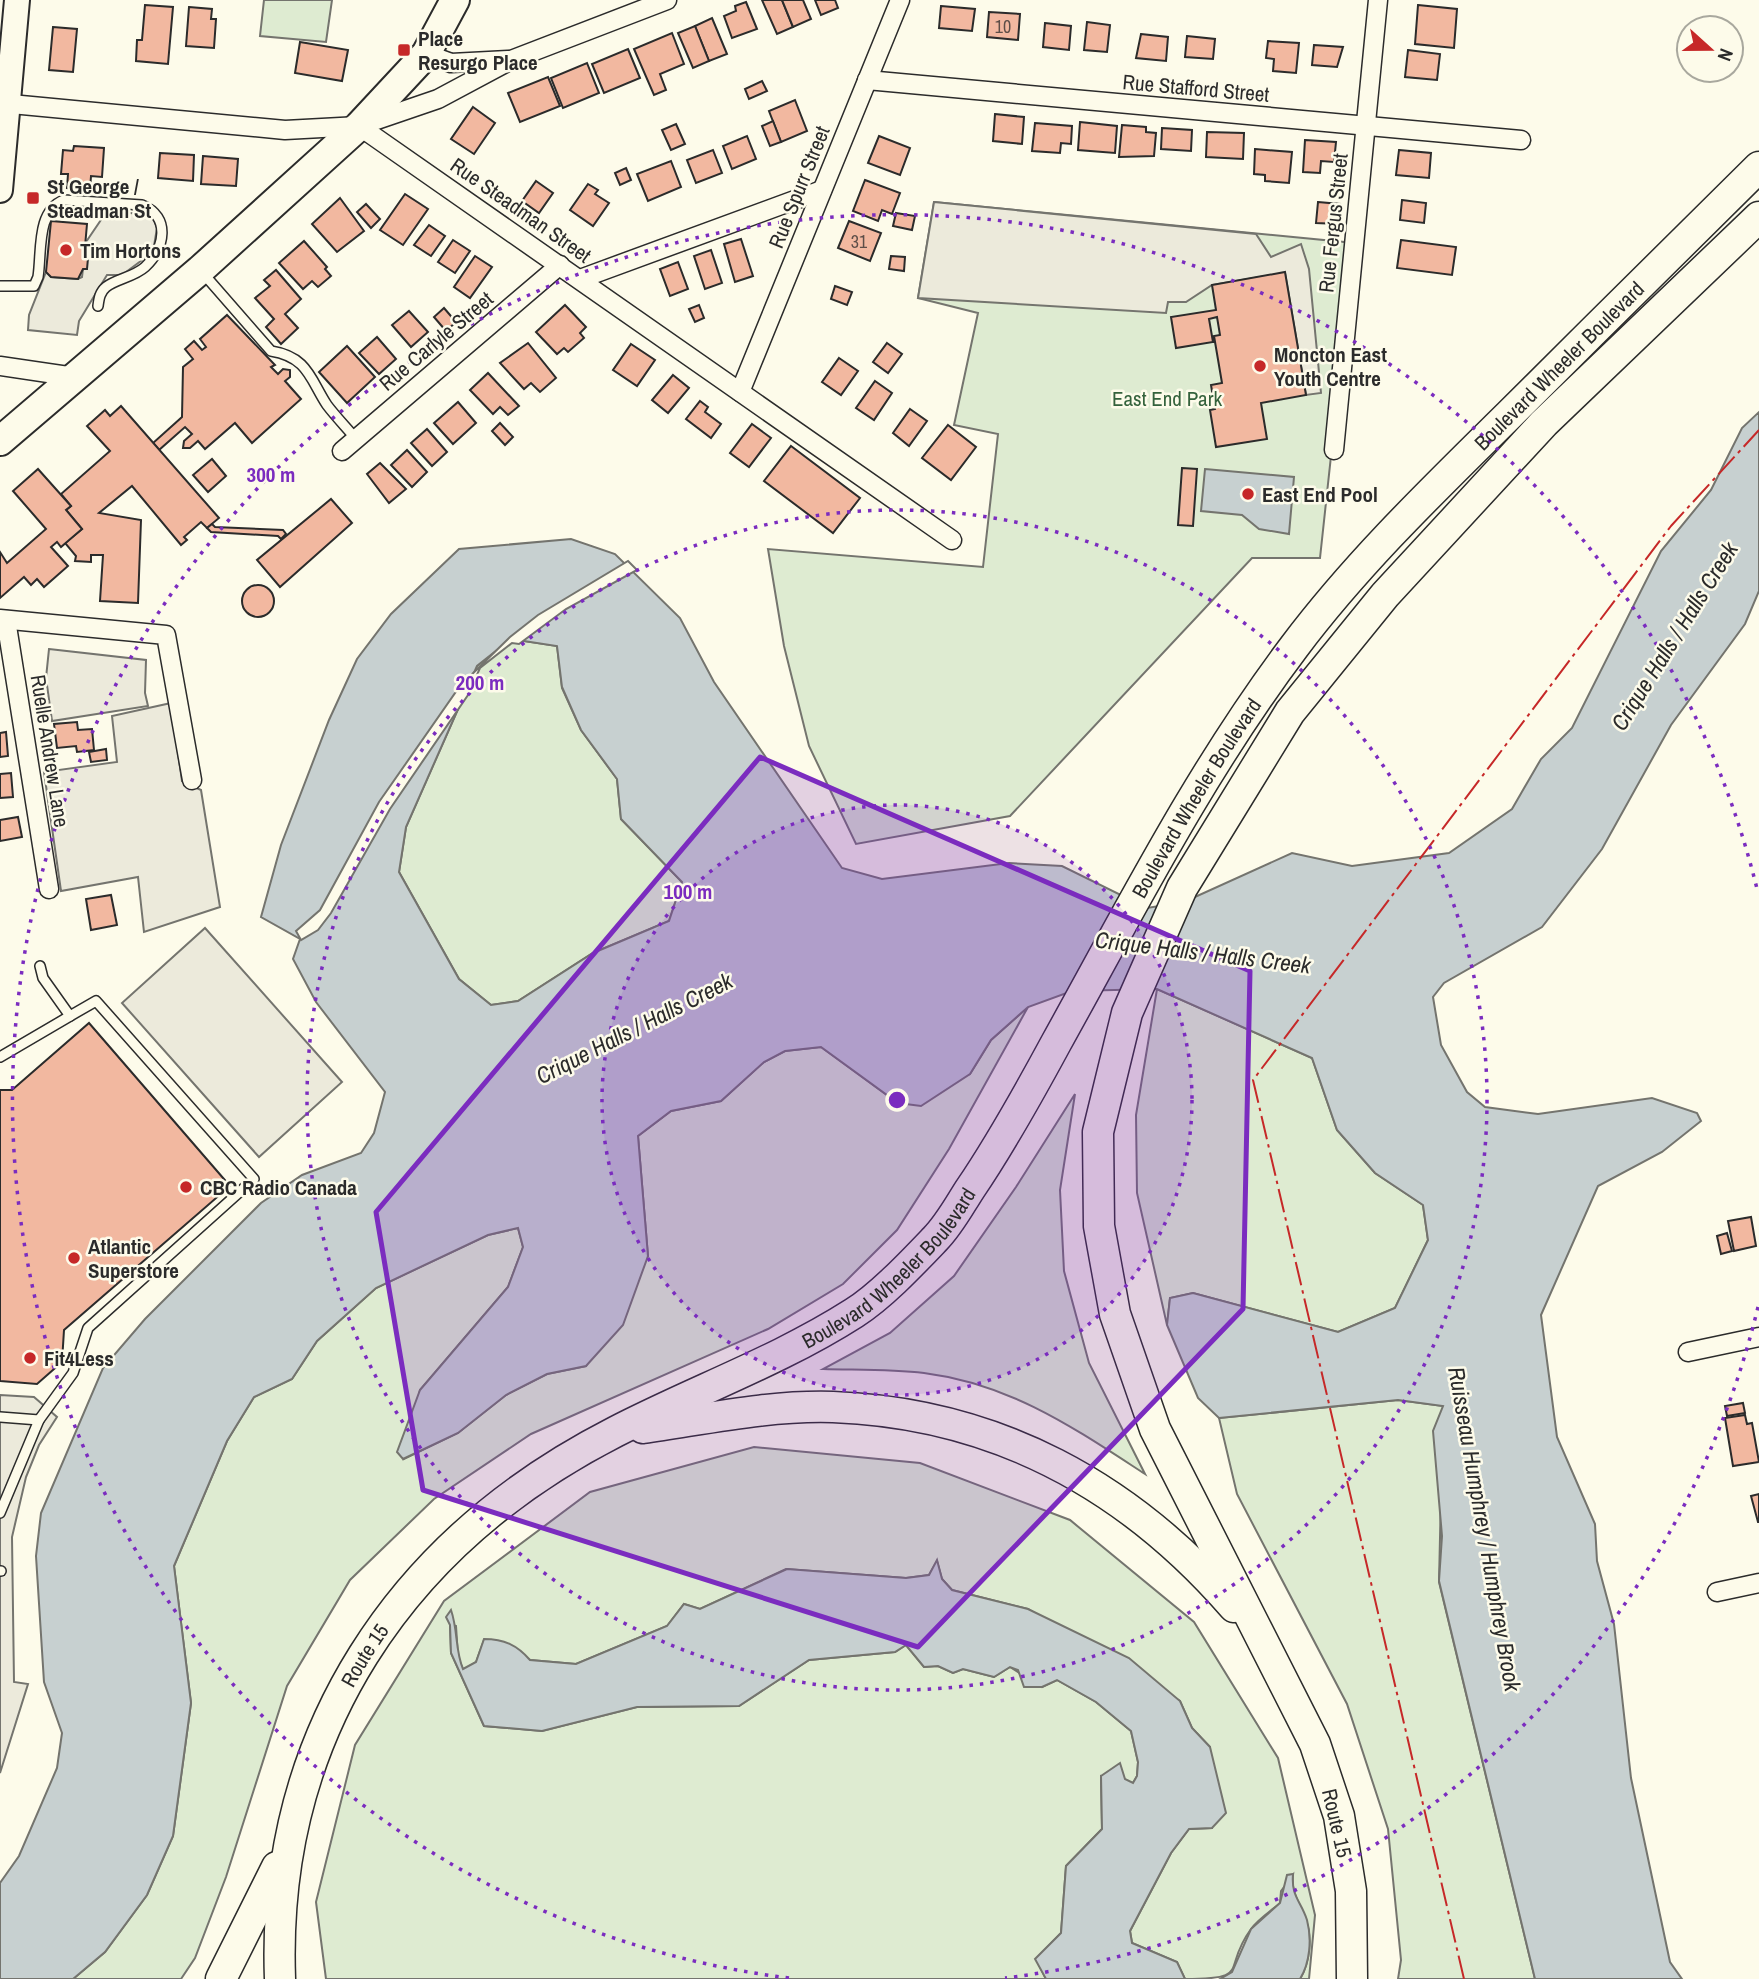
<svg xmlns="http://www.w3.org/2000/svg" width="1759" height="1979" font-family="'Archivo Narrow',sans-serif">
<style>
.green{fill:#deebd1;stroke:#74746e;stroke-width:2}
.parking{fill:#eceadb;stroke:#74746e;stroke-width:2}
.water{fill:#c7d0d0;stroke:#74746e;stroke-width:2;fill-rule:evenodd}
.pier{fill:#fdfbea;stroke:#74746e;stroke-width:2}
.building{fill:#f2b8a0;stroke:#2b2b2b;stroke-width:2}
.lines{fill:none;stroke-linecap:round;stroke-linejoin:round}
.service-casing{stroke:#2b2b2b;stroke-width:12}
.minor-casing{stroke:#2b2b2b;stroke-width:21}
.secondary-casing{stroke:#2b2b2b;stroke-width:28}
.primary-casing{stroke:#2b2b2b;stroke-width:32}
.trunk-casing{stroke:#2b2b2b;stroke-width:33}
.service{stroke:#fdfbea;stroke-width:9}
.minor{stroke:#fdfbea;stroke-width:18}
.secondary{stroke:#fdfbea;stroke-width:24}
.primary{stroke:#fdfbea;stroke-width:28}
.trunk{stroke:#fdfbea;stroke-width:30}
.power{stroke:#c62828;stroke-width:2;stroke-dasharray:24 5 3.5 5;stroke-linecap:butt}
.marked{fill:#7b2cbf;fill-opacity:0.2;stroke:#7b2cbf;stroke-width:5;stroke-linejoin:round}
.ring{fill:none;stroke:#7b2cbf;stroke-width:3.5;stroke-dasharray:3.5 7}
.poi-dot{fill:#c62828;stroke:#fdfbea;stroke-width:2.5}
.labels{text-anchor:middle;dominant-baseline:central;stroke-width:5;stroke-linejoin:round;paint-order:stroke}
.number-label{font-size:18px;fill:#5d4e48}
.poi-label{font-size:21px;font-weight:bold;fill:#2b2b2b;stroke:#fdfbea;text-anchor:start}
.street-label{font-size:21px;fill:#2b2b2b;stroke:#fdfbea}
.park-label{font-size:21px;fill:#34623c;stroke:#fdfbea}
.water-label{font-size:23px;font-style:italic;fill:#2b2b2b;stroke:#fdfbea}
.centre{fill:#7b2cbf;stroke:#fdfbea;stroke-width:3.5}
.ring-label{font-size:21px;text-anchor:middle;font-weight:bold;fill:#7b2cbf;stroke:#fdfbea;stroke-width:5;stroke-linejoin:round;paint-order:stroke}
</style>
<rect width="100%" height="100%" fill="#fdfbea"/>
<!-- green -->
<g class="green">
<path d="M264 0H332L326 42 260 36Z"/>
<path d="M934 202 1354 243 1320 558H1252L1010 816 856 844 809 746 784 646 768 549 983 567 998 434 954 425 978 313 918 298Z"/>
<path d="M511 639 557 646 562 688 581 730 617 779 621 819 682 882 669 921 593 953 518 1001 491 1005 459 979 399 872 406 827 477 666Z"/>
<path d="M1157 989 1312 1058 1337 1130 1375 1173 1423 1205 1428 1240 1395 1308 1338 1332 1193 1293 1170 1298 1167 1325 1137 1193 1136 1115Z"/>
<path d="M1028 1007 949 1149 897 1230 843 1284 768 1329 531 1434 434 1499 350 1580 287 1686 226 1877 195 1958 181 1979H73L105 1952 147 1895 173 1836 191 1703 174 1566 227 1441 254 1397 292 1379 317 1341 376 1288 488 1235 518 1228 523 1247 508 1287 420 1390 404 1459 458 1433 506 1395 547 1374 586 1366 648 1256 638 1136 671 1111 721 1101 764 1062 785 1051 821 1047 898 1103 970 1074 991 1040Z"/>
<path d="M1075 1094 1060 1190 1064 1271 1089 1363 1145 1474C1074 1428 1011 1384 924 1373 891 1369 856 1370 823 1369L890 1333 954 1276 1016 1187Z"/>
<path d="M1398 1400 1443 1406 1439 1582 1535 1979H1398L1401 1960 1388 1829 1347 1704 1237 1494 1219 1418Z"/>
<path d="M754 1447 920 1463 1070 1520 1194 1622 1278 1758 1315 1915 1309 1979H1300C1310 1962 1313 1936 1305 1918 1299 1901 1291 1893 1293 1875L1281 1891 1280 1903C1271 1911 1258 1919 1251 1929 1221 1970 1253 1979 1185 1979L1177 1962 1132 1943 1130 1931 1171 1853 1189 1829 1212 1828 1210 1747 1192 1728 1180 1701 1028 1609 952 1590 942 1579 937 1561 929 1575 906 1578 786 1569 700 1609 684 1604 667 1626 576 1664 530 1660 484 1640 476 1662 463 1670 458 1656 456 1626 450 1624 451 1653 484 1726 542 1731 637 1707 739 1706 809 1660 895 1652 906 1645 924 1667 938 1666 953 1673 963 1669 994 1677 1010 1667 1042 1687 1057 1680 1096 1702 1131 1731 1138 1762 1137 1776 1133 1783 1101 1776 1102 1829 1066 1866 1061 1933 1036 1959 1046 1979H326L316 1902 355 1745 444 1601 590 1492Z"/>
</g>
<!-- parking -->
<g class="parking">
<path d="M934 202 1256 234 1271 257 1301 244 1309 269 1321 393 1306 395 1285 273 1212 285 1186 302H1168L1166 313 918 298Z"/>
<path d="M107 211 152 215 157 228 153 252 122 275H107L79 321 77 335 28 330 29 315 46 272 51 277 78 279 82 277 83 269H87L86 242Z"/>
<path d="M49 649 146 660 145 693 148 706 52 721 46 678Z"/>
<path d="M171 703 182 781 201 790 220 907 144 932 138 877 61 891 44 772 117 762 112 716Z"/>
<path d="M205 928 342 1082 259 1157 122 1003Z"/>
<path d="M0 1395 34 1397 57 1417 39 1445 26 1477 12 1537 14 1682 28 1684 0 1773Z"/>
</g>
<!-- water -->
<g class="water">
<path d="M1759 412V591L1745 624 1671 725 1602 849 1542 927 1444 983 1433 997 1441 1045 1467 1092 1485 1107 1538 1114 1652 1098 1697 1113 1701 1121 1662 1152 1598 1186 1541 1315 1557 1437 1595 1524 1597 1561 1614 1624 1631 1778 1670 1962 1682 1979H1535L1439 1581 1442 1536 1433 1431 1443 1406 1398 1400 1219 1418 1198 1398 1167 1325 1170 1298 1193 1293 1338 1332 1395 1308 1428 1240 1423 1205 1375 1173 1337 1130 1312 1058 1157 989 1072 991 1028 1007 991 1040 970 1074 921 1106 898 1103 821 1047 785 1051 764 1062 721 1101 671 1111 638 1136 648 1256 623 1325 586 1366 547 1374 506 1395 458 1433 403 1459 397 1452 420 1390 508 1287 523 1247 518 1228 488 1235 376 1288 317 1341 292 1379 254 1397 227 1441 174 1566 191 1703 173 1836 147 1895 105 1952 73 1979H0V1883L19 1856 57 1768 62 1733 44 1682 36 1556 41 1513 103 1368 145 1319 261 1203 302 1175 361 1153 374 1133 385 1092 316 1002 293 959 300 939 261 917 281 845 329 720 357 659 391 614 459 549 571 539 615 554 680 618 714 682 842 868 882 879 1009 863 1062 866 1147 908 1184 902 1292 853 1352 866 1449 853 1512 809 1541 759 1572 728 1661 551 1711 490 1742 428ZM511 639 557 646 562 687 581 730 617 779 621 819 682 882 669 921 593 953 518 1001 491 1005 459 979 399 872 406 827 477 666Z"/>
<path d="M1205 469 1294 477 1289 534 1259 529 1242 515 1201 511Z"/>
<path d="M937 1560 942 1579 952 1590 1028 1609 1129 1658 1180 1701 1192 1728 1210 1747 1226 1813 1212 1828 1189 1829 1171 1853 1130 1931 1132 1943 1177 1962 1185 1979H1046L1035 1959 1061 1933 1066 1866 1102 1829 1101 1776 1120 1763 1125 1779 1133 1783 1137 1776 1138 1762 1131 1731 1096 1702 1057 1680 1042 1687H1024L1018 1670 1010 1667 994 1677 963 1669 953 1673 938 1666 924 1667 906 1645 895 1652 809 1660 739 1706 637 1707 542 1731 484 1726 451 1653 450 1625 446 1617 451 1610C458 1630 455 1650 463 1669L476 1662 484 1639C504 1639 517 1645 530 1660L576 1664 667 1626 684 1604 700 1609 787 1569 906 1578 929 1575Z"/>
<path d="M1293 1874C1291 1897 1301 1901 1307 1920 1312 1939 1310 1963 1300 1979H1220L1232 1972 1251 1929 1280 1903 1287 1875Z"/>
</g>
<!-- pier -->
<path class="pier" d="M628 561 637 570 566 609 519 644 512 643 480 668 468 695 390 809 331 913 318 930 301 940 296 931 320 910 379 802 460 686 510 637 538 615Z"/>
<!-- building -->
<g class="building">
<path d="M762 0H782L793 27 777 34Z"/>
<path d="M782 0H803L811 19 793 27Z"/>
<path d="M815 0H835L838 8 821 15Z"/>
<path d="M746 2 757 29 732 38 724 16 736 11 735 6Z"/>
<path d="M145 5 173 7 168 64 136 61 137 40H142Z"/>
<path d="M1418 5 1457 9 1454 48 1415 44Z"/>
<path d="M941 6 975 9 972 31 939 28Z"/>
<path d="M189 7 212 9 211 19H216L214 48 186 46Z"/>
<path d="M989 12 1020 14 1018 40 987 37Z"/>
<path d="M712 18 727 54 709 61 695 26Z"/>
<path d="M1087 22 1110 25 1107 52 1084 50Z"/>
<path d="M1045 23 1071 26 1069 50 1043 47Z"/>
<path d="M695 26 709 61 693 68 678 33Z"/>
<path d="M53 27 77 29 73 72 49 70Z"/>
<path d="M672 33 684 64 660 74 666 90 654 95 634 49Z"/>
<path d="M1141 34 1168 37 1166 61 1136 58Z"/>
<path d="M1187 36 1215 39 1213 59 1185 57Z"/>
<path d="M1268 41 1299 43 1296 73 1273 71 1274 59 1266 58Z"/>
<path d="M300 42 348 50 342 81 295 73Z"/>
<path d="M1314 45 1343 47 1337 67 1312 65Z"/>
<path d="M628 49 640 78 604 93 592 64Z"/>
<path d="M1408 50 1440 54 1437 80 1405 77Z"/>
<path d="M587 63 599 93 563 108 551 78Z"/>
<path d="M548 77 560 106 520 122 508 93Z"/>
<path d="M762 81 767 91 749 99 745 89Z"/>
<path d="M795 100 807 131 781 142 769 111Z"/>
<path d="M473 107 495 123 474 154 451 139Z"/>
<path d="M995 114 1024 117 1022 144 993 141Z"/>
<path d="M773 121 781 142 770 146 762 126Z"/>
<path d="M1080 122 1117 126 1115 153 1078 150Z"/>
<path d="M1035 123 1072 126 1071 144 1061 143 1060 153 1032 151Z"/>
<path d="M676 124 685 144 671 150 662 130Z"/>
<path d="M1122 125 1146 127V132L1156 133 1154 156 1119 157Z"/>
<path d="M1162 128 1192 130 1191 151 1161 149Z"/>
<path d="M1207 132 1244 133 1243 159 1206 157Z"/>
<path d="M747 136 756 159 732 169 723 146Z"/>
<path d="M879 136 910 148 900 175 868 163Z"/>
<path d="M1305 140 1336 142 1334 162 1321 161 1320 173 1303 172Z"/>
<path d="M74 146 104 148 102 177 91 176 90 190 67 188 68 174H61L63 150 73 151Z"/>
<path d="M1255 149 1292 152 1289 183 1265 181V175L1254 174Z"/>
<path d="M713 150 722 173 696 183 687 160Z"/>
<path d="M1399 150 1431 153 1429 178 1396 175Z"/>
<path d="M160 153 194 155 193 181 158 178Z"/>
<path d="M203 156 238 159 236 186 201 184Z"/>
<path d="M671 161 681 187 648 201 637 174Z"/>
<path d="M626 168 631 180 620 185 615 173Z"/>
<path d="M865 180 900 193 892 214 882 210 878 221 853 211Z"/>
<path d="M536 181 553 193 539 213 522 201Z"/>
<path d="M588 184 598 190 595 194 609 203 593 226 570 210Z"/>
<path d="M405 194 428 209 403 245 380 230Z"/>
<path d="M340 198 364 231 337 252 312 224Z"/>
<path d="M1402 200 1426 203 1424 223 1400 220Z"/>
<path d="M1318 202 1340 204 1338 224 1316 223Z"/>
<path d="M366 204 380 219 371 228 357 212Z"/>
<path d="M896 213 915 216 912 230 893 226Z"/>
<path d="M51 221 87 224 84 258H88L87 269H83L78 279 51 277 46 272Z"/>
<path d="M849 221 881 233 870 261 838 248Z"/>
<path d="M429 225 445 236 431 256 414 245Z"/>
<path d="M741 239 753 276 735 282 724 244Z"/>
<path d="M453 240 470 251 455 273 438 262Z"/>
<path d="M1401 240 1456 247 1452 275 1397 268Z"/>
<path d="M304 241 327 267 325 269 331 276 318 287 312 281 303 289 279 263Z"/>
<path d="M711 250 722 283 705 289 694 256Z"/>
<path d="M475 256 492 267 470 298 454 287Z"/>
<path d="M891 256 905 257 904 271 889 269Z"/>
<path d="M678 262 688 289 670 296 660 269Z"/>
<path d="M276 270 301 299 285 314 298 328 281 344 266 327 274 319 255 298 270 286 264 280Z"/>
<path d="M1285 272 1306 395 1261 403 1267 439 1216 447 1210 410 1215 409 1211 385 1222 383 1214 336 1220 335 1217 317 1209 319 1213 342 1176 348 1171 317 1216 310 1212 285Z"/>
<path d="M835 286 852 292 847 305 831 299Z"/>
<path d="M565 305 586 327 580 333 584 338 568 352 564 348 557 354 536 332Z"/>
<path d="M699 305 704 318 695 322 689 309Z"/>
<path d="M444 308 456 322 446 331 434 317Z"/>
<path d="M409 311 428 332 411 347 392 325Z"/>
<path d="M227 315 275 365 271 367 278 374 283 369 290 370V377L285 381 301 399 252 443 235 423 205 449 198 441 190 448H183L184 441 192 434 185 427 159 450 153 443 182 417 183 367 193 359 185 349 194 341 202 350 206 347 200 339Z"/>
<path d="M377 337 396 359 379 374 359 353Z"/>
<path d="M528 343 556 378 540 392 531 383 524 389 500 363Z"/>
<path d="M887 343 902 354 888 373 873 362Z"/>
<path d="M631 344 655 360 637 386 613 370Z"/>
<path d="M347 346 375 377 347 403 319 372Z"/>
<path d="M839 358 858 371 841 395 822 382Z"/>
<path d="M488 373 519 406 508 415 500 407 493 414 470 390Z"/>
<path d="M673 375 689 388 668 413 652 400Z"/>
<path d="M875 381 892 393 874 420 856 408Z"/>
<path d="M700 401 708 407 705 412 721 424 711 438 686 419Z"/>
<path d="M458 402 476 423 453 444 434 423Z"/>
<path d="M121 406 219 518 207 528 201 522 184 537 187 540 181 545 132 486 99 513 141 520 138 603 100 601 103 555H91V562L75 561 76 556 65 543 82 529 66 510 71 506 61 494 110 451 87 426 105 410 110 416Z"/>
<path d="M910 409 927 421 909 446 893 433Z"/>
<path d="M500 423 513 437 505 445 492 431Z"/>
<path d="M752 424 771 438 749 467 730 453Z"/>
<path d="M948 425 976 447 951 480 922 458Z"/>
<path d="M427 429 447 452 432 466 411 443Z"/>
<path d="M791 446 860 498 833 533 764 481Z"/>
<path d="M407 450 427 472 412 487 391 465Z"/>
<path d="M212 459 226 476 208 492 193 475Z"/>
<path d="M380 463 406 489 389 503 367 474Z"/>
<path d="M1182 468 1197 469 1193 526 1178 525Z"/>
<path d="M38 469 71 506 66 510 82 529 61 547 57 542 51 547 68 566 44 587 37 579 31 585 24 577 0 598V552L7 563 46 529 13 491Z"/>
<path d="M331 499 352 523 280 587 257 560Z"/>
<path d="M212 524 215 527 283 530 286 534 281 539 278 536 211 532 207 528Z"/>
<circle cx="258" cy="601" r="16"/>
<path d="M77 722 78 730 92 729 94 750 77 752 76 746 57 748 54 724Z"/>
<path d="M6 732 8 756 0 757V733Z"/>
<path d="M106 749 107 760 91 762 89 752Z"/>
<path d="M11 773 13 797 0 798V774Z"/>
<path d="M18 817 22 837 0 841V820Z"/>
<path d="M111 895 117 925 91 930 86 899Z"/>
<path d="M89 1023 230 1186 64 1330 62 1362 37 1384 0 1381V1090H12Z"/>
<path d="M1751 1217 1756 1246 1734 1251 1728 1221Z"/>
<path d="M1727 1233 1732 1251 1721 1254 1717 1236Z"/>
<path d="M1743 1403 1745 1413 1727 1416 1725 1406Z"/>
<path d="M1745 1415 1747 1424 1752 1423 1759 1462 1733 1466 1725 1418Z"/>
<path d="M1759 1494V1522H1758L1751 1496Z"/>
</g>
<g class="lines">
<!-- service casing -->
<g class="service-casing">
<g id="service">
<path d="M202 272 271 351C308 357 310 379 327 405 336 417 347 428 356 439"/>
<path d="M0 286H34L38 277C42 251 36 211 64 200L142 205C171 217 165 248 145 267 134 277 116 279 106 287 100 292 99 298 98 306"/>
<path d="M0 1057 70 1016"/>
<path d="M0 1417 39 1420"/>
<path d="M0 1513 39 1420 73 1373 88 1328 254 1179 96 1001 70 1016 43 978 40 966"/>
<path d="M0 1571H1"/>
</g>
</g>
<!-- minor casing -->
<g class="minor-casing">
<g id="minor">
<path d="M426 54 451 63 508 60"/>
<path d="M867 80 1521 140"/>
<path d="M0 103 285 130 359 126 438 99 511 60 667 0"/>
<path d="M359 126 952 540"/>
<path d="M580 279 822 190"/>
<path d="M0 366 75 377"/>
<path d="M740 392 900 0"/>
<path d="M1334 450 1378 0"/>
<path d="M342 451 560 265"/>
<path d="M0 619 166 635 192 780"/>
<path d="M6 620 49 889"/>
<path d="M1688 1352 1759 1337"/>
<path d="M1717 1592 1759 1583"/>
</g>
</g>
<!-- secondary casing -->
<g class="secondary-casing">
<path id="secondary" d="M0 190 17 0"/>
</g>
<!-- primary casing -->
<g class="primary-casing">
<path id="primary" d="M0 441 200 270 359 126 426 54 455 0"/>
</g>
<!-- trunk casing -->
<g class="trunk-casing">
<g id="trunk">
<path d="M643 1428C706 1419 769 1405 833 1407 996 1413 1129 1486 1234 1607"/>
<path d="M221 1979 277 1867"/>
<path id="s1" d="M280 1979C271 1734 400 1542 615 1432 694 1391 779 1361 854 1313 881 1296 913 1262 935 1239 949 1225 959 1206 970 1189 1002 1142 1029 1093 1056 1043 1131 908 1201 770 1294 647 1357 563 1434 489 1509 415 1592 332 1676 249 1759 167"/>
<path d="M1352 1979 1351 1891 1339 1816 1315 1744 1155 1429 1115 1314 1099 1226 1098 1132 1127 1013 1182 888 1290 712 1385 595 1544 423 1759 217"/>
</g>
</g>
<!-- service -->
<use href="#service" class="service"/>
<!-- minor -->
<use href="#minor" class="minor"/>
<!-- secondary -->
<use href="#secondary" class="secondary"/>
<!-- primary -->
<use href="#primary" class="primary"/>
<!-- trunk -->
<use href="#trunk" class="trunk"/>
<!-- power -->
<path class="power" d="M1464 1979 1253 1080 1671 526 1759 430"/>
</g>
<!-- marked area -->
<path class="marked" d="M760 757 1250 971 1243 1309 918 1647 423 1490 376 1212Z"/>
<!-- distance rings -->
<circle cx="897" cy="1100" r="295" fill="#7b2cbf" fill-opacity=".12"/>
<g class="ring">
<circle cx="897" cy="1100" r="295"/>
<circle cx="897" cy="1100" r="590"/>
<path d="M1758 1307A885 885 0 0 1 1005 1978M789 1978A885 885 0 1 1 1758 893"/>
</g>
<!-- markers -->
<g class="poi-dot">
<rect x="397" y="43" width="14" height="14" rx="3.5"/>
<rect x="26" y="191" width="14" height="14" rx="3.5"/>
<circle cx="66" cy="250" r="7"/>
<circle cx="1260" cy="366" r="7"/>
<circle cx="1248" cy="494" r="7"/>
<circle cx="186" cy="1187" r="7"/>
<circle cx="74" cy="1258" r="7"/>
<circle cx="30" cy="1358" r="7"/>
</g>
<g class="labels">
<!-- number labels -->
<g class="number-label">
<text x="1003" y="26">10</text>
<text x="859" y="241">31</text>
</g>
<!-- poi labels -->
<g class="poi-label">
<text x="418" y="38">Place<tspan x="418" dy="24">Resurgo Place</tspan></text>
<text x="47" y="186">St George /<tspan x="47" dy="24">Steadman St</tspan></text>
<text x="80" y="250">Tim Hortons</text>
<text x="1274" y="354">Moncton East<tspan x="1274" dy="24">Youth Centre</tspan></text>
<text x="1262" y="494">East End Pool</text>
<text x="200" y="1187">CBC Radio Canada</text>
<text x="88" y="1246">Atlantic<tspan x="88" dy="24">Superstore</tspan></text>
<text x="44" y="1358">Fit4Less</text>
</g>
<!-- street labels -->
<g class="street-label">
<text transform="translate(1196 88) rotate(5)">Rue Stafford Street</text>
<text transform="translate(799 187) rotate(-68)">Rue Spurr Street</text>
<text transform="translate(521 210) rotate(35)">Rue Steadman Street</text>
<text transform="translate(1333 223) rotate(-84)">Rue Fergus Street</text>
<text transform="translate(436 341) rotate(-40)">Rue Carlyle Street</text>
<text stroke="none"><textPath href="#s1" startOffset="2137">Boulevard Wheeler Boulevard</textPath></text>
<text transform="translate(50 751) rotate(81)">Ruelle Andrew Lane</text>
<text stroke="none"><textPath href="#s1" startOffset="1570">Boulevard Wheeler Boulevard</textPath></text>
<text stroke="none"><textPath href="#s1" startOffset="1003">Boulevard Wheeler Boulevard</textPath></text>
<text stroke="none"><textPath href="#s1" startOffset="340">Route 15</textPath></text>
<text transform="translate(1337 1823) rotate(77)">Route 15</text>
</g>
<!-- park labels -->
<g class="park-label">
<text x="1167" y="398">East End Park</text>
</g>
<!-- water labels -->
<g class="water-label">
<text transform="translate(1674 636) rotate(-58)">Crique Halls / Halls Creek</text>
<text transform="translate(1203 952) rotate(7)">Crique Halls / Halls Creek</text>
<text transform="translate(634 1028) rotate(-27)">Crique Halls / Halls Creek</text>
<text transform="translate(1485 1529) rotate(80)">Ruisseau Humphrey / Humphrey Brook</text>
</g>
</g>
<circle cx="897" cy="1100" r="10" class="centre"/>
<g class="ring-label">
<text x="271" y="482">300 m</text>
<text x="480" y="690">200 m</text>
<text x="688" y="899">100 m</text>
</g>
<!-- north arrow -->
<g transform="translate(1710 49) rotate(111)"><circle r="33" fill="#fdfbea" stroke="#a9a89e" stroke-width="2"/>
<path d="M0-5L12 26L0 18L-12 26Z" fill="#c62828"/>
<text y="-10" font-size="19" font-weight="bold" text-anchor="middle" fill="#2b2b2b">N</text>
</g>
</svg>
